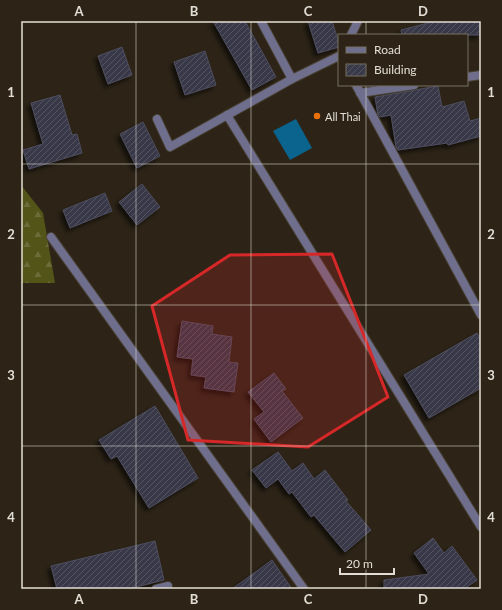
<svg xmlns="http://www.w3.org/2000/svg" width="502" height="610" font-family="Lato,sans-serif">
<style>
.forest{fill:url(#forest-firs)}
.water{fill:#0b648e}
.building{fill:url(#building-hatch);stroke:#4d4d5e;filter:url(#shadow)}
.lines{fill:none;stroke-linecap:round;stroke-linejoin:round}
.service-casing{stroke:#4a4235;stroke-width:10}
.minor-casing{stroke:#4a4235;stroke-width:10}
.service{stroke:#6f6f8d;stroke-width:8}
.minor{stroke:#6f6f8d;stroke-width:8}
.marked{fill:#d62828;fill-opacity:0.2;stroke:#d62828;stroke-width:3;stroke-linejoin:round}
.grid{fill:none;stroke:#e3ded5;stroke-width:1;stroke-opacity:0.55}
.food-dot{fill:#e8710a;stroke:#2d2417;stroke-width:1.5}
.labels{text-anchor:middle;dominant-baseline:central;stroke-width:3;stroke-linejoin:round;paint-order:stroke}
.poi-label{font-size:11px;fill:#e3ded5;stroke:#2d2417;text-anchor:start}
.neatline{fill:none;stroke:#e3ded5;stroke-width:1.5}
.grid-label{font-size:13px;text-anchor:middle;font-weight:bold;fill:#e3ded5}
</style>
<defs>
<pattern id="forest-firs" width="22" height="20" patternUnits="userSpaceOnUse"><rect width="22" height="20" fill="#525418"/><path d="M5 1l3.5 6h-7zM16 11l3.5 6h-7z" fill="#6b6c39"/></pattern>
<pattern id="building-hatch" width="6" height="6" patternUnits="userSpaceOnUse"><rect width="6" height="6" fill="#383949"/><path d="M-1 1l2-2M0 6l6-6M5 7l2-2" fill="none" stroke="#555562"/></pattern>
<filter id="shadow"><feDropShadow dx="-3.5" dy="3.5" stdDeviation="2" flood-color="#0009"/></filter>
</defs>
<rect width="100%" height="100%" fill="#2d2417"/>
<!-- forest -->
<path class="forest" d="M21 185 43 213 55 283H21Z"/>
<!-- water -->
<path class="water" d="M296 119 312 148 290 160 273 131Z"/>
<!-- building -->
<g class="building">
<path d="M213 21H245L276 77 252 90Z"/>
<path d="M308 21H332L339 43V47L318 53Z"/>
<path d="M436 21H481V35H402L401 30Z"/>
<path d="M122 47 132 75 108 84 98 56Z"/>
<path d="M205 51 216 85 185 95 174 62Z"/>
<path d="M438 86 442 107 464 101 470 121 481 118V136L448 145 447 143 398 150 396 147 391 115 380 117 378 115 375 97Z"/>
<path d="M60 95 72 135 77 134 82 153 29 169 23 150 43 144 31 103Z"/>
<path d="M143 122 160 156 137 168 120 134Z"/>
<path d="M142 184 160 207 137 225 119 202Z"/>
<path d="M105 193 112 211 70 228 63 210Z"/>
<path d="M182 321 213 326 212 334 232 337 229 362 238 363 234 392 204 388 206 377 191 375 193 359 177 357Z"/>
<path d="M477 333 481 340V388L429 418 404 375Z"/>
<path d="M274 373 286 389 282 391 303 418 271 442 254 419 264 412 248 392Z"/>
<path d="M155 406 198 478 149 508 117 456 111 459 99 440Z"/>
<path d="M278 452 292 471 303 463 314 479 325 470 348 500 346 501 371 530 345 552 314 515 311 517 292 492 289 494 278 479 266 488 252 470Z"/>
<path d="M433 538 444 553 452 546 477 580 464 589H384V580L429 574 414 553Z"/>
<path d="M155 541 164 580 128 589H57L51 566Z"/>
<path d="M272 560 292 589H232Z"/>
</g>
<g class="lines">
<!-- service casing -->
<g class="service-casing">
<g id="service">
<path d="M51 237 304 589"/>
<path d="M156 589 168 586"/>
</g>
</g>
<!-- minor casing -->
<g class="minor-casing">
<g id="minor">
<path d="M261 21 292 79"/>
<path d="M351 35 358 21"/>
<path d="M467 77 481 75"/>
<path d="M356 85 481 315"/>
<path d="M360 93 414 85"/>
<path d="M227 115 481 527"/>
<path d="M157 119 170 147 292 79 339 56"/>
</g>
</g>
<!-- service -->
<use href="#service" class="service"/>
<!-- minor -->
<use href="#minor" class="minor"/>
</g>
<!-- marked area -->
<path class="marked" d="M332 254 388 397 308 447 188 440 152 306 230 255Z"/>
<!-- grid -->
<path class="grid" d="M136 21V589M251 21V589M366 21V35M366 85V589M21 164H481M21 305H481M21 446H481"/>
<!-- markers -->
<circle class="food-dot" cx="317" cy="116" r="4"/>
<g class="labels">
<!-- poi labels -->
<g class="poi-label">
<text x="325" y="116">All Thai</text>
</g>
</g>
<!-- border -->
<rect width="502" height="610" fill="none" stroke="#2d2417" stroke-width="44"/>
<!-- legend -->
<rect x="338" y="34" width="130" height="52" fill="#2d2417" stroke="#766e63"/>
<rect x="346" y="47" width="20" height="6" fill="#6f6f8d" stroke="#766e63"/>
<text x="374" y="54" font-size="12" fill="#e3ded5">Road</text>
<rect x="346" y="64" width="20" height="12" fill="url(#building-hatch)" stroke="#766e63"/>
<text x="374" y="74" font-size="12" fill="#e3ded5">Building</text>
<!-- scale -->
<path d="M340 568v6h54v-6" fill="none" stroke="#e3ded5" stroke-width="2"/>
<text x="346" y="568" font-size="12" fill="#e3ded5" stroke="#2d2417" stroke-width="3" paint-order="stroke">20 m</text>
<rect x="22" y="22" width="458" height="566" class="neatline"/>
<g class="grid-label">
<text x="79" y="16">A</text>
<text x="194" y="16">B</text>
<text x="308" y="16">C</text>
<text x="423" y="16">D</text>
<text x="11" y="97">1</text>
<text x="491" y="97">1</text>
<text x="11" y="239">2</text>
<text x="491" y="239">2</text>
<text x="11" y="380">3</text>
<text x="491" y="380">3</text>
<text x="11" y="522">4</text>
<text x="491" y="522">4</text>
<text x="79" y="604">A</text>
<text x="194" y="604">B</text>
<text x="308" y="604">C</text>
<text x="423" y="604">D</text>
</g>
</svg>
